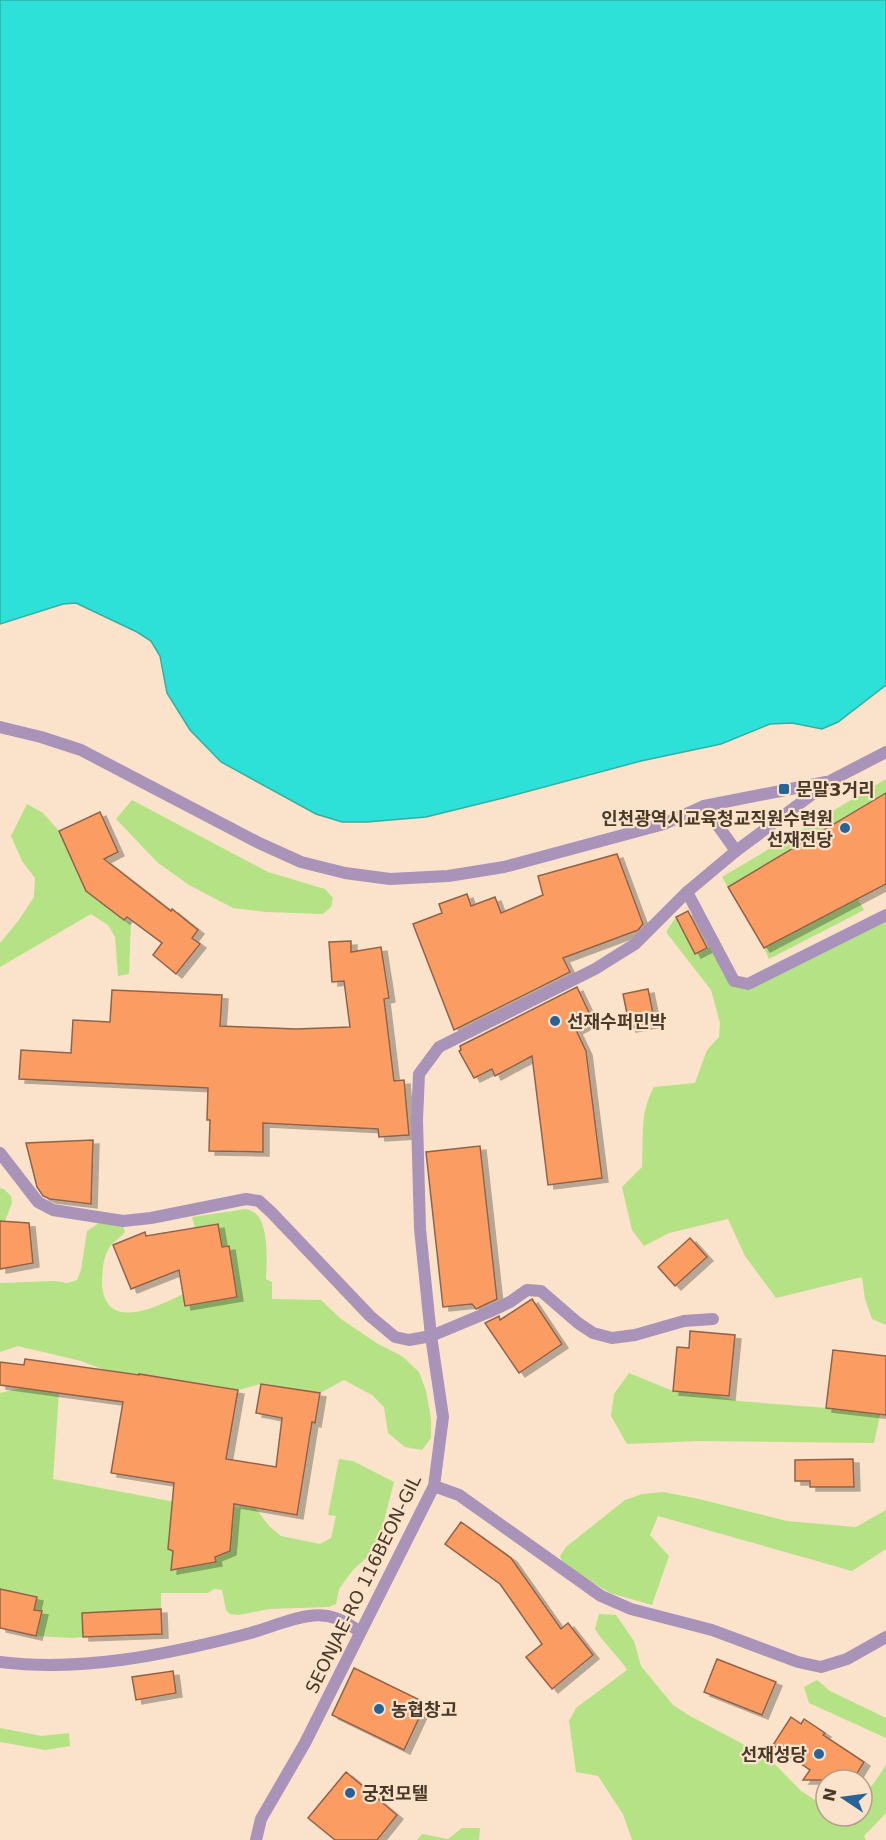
<svg xmlns="http://www.w3.org/2000/svg" width="886" height="1840" font-family="'DejaVu Sans','Noto Sans KR',sans-serif">
<style>
.green{fill:#b4e285}
.water{fill:#2de0d8;stroke:#35aea3;stroke-width:1.5}
.building{fill:#fb9c64;stroke:#90634a;stroke-width:1.5;filter:url(#shadow)}
.lines{fill:none;stroke-linecap:round;stroke-linejoin:round}
.service{stroke:#a993b9;stroke-width:12}
.minor{stroke:#a993b9;stroke-width:12}
.poi-dot{fill:#276299;stroke:#fae3ca;stroke-width:2}
.labels{text-anchor:middle;dominant-baseline:central;stroke-width:4.5;stroke-linejoin:round;paint-order:stroke}
.poi-label{font-size:18px;font-weight:bold;fill:#483928;stroke:#fae3ca;text-anchor:start}
.street-label{font-size:18px;fill:#483928;stroke:#fae3ca}
</style>
<defs>
<filter id="shadow"><feDropShadow dx="6" dy="4" stdDeviation="0" flood-color="#0004"/></filter>
</defs>
<rect width="100%" height="100%" fill="#fae3ca"/>
<!-- green -->
<g class="green">
<path d="M886 779V793L728 887 722 877Z"/>
<path d="M132 800 268 872 325 889 333 898 331 907 323 914 266 912 233 908 189 885 158 863 116 819Z"/>
<path d="M27 804 43 813 59 831 77 871 91 894 124 920 131 923 129 974 118 976 115 937 108 925 91 914 0 967V943L19 920 34 897 35 878 22 861 11 836Z"/>
<path d="M857 898 864 910 769 959 764 948Z"/>
<path d="M886 915V1325L872 1319 865 1299 862 1277 776 1298 745 1256 728 1219 669 1233 644 1246 632 1230 622 1187 642 1167C644 1137 639 1114 654 1087L695 1083 707 1050 719 1037 720 1023 711 990 666 932 676 917 695 954 714 945 734 981 748 984Z"/>
<path d="M0 1188 4 1189 11 1196 12 1203 5 1221H0Z"/>
<path d="M246 1209C249 1210 252 1211 255 1213 269 1224 267 1263 266 1279L272 1282V1299L321 1300 341 1319 378 1344 402 1356 419 1372 426 1391 431 1419V1438L422 1450 405 1447 388 1433 384 1407 372 1395 344 1380 320 1393 261 1384 238 1390 139 1374 107 1371 81 1361 18 1346 0 1352V1283L55 1281 67 1283 77 1280 81 1270 87 1231 99 1223 123 1227 125 1232C121 1238 113 1241 109 1248 103 1258 102 1272 102 1284 105 1333 157 1307 183 1294L185 1306 230 1298 236 1290 229 1246 222 1247 218 1224 195 1228 192 1217Z"/>
<path d="M629 1373 673 1391 710 1394 738 1401 826 1408 880 1415 874 1443 699 1441 627 1444 611 1416 614 1394Z"/>
<path d="M21 1388 59 1393 53 1479 170 1501 237 1507 238 1509 245 1494 269 1526 281 1536 320 1544 331 1538 336 1516 328 1515 339 1459 353 1461 394 1482 377 1548 353 1570 339 1589 336 1604 329 1607 269 1609 239 1615 230 1614 226 1610 222 1590 214 1589 208 1593H161V1609L82 1613 83 1637 73 1638 36 1636 41 1611 34 1610 36 1597 12 1591 9 1605 0 1589V1393Z"/>
<path d="M664 1492 699 1499 787 1521 856 1527 886 1510V1549L852 1571 658 1516 650 1535 669 1556 652 1605 610 1593 563 1564 560 1556 566 1547 625 1500 642 1494Z"/>
<path d="M599 1614 616 1615 634 1641 641 1666 673 1705 690 1716 769 1758 801 1791 826 1807V1816H862V1796L874 1783 886 1765V1813L864 1836 866 1840H632L623 1814 598 1776 576 1772 569 1721 576 1708 627 1670C618 1655 604 1644 595 1629Z"/>
<path d="M817 1680 830 1691 886 1718V1738L809 1703 804 1687Z"/>
<path d="M0 1728 42 1736 69 1733 70 1746 45 1750 0 1742Z"/>
<path d="M462 1828H480L479 1840H417L422 1834 448 1839Z"/>
</g>
<!-- water -->
<path class="water" d="M0 0H886V685L838 722 822 729 792 723 770 724 721 744 641 761 503 798 426 817 367 822H342L316 814 221 762 190 730 167 693 160 656 151 641 137 632 76 603 63 604 0 624Z"/>
<!-- building -->
<g class="building">
<path d="M886 793V884L764 948 728 887Z"/>
<path d="M100 812 118 852 104 859 171 911 172 909 198 930 192 938 200 944 176 974 153 955 162 943 127 917 124 920 86 891 59 831Z"/>
<path d="M617 854 643 924 638 930 563 958 570 972 454 1030 413 924 442 913 439 904 467 894 471 906 495 897 501 913 543 895 538 876Z"/>
<path d="M688 911 707 948 695 954 676 917Z"/>
<path d="M351 941V952L381 947 389 998 384 999 394 1081 404 1080 409 1135 379 1137 378 1129 263 1123V1152L209 1151 210 1120H207L208 1088 19 1079 21 1050 71 1053 73 1020 110 1022 112 990 222 995 220 1026 296 1029 350 1027 344 981 332 982 329 942Z"/>
<path d="M577 987 593 1021 576 1030 586 1051 602 1178 548 1185 532 1056 495 1076 492 1069 474 1078 459 1051 461 1050 460 1046Z"/>
<path d="M648 989 655 1023 630 1028 623 994Z"/>
<path d="M93 1140 91 1204 50 1199 43 1196 37 1187 26 1143Z"/>
<path d="M480 1146 497 1299 476 1309 472 1304 443 1307 426 1152Z"/>
<path d="M0 1221 29 1223 33 1263 0 1269Z"/>
<path d="M218 1224 222 1247 229 1246 237 1297 185 1306 179 1270 131 1289 113 1245 145 1232 146 1236Z"/>
<path d="M690 1238 707 1257 675 1286 658 1267Z"/>
<path d="M532 1299 562 1344 519 1373 485 1323 499 1316 500 1320Z"/>
<path d="M690 1331 735 1335 729 1396 673 1391 677 1347 689 1348Z"/>
<path d="M833 1350 886 1356V1415L826 1408Z"/>
<path d="M25 1359 139 1375V1374L238 1390 226 1459 276 1467 282 1418 256 1413 261 1384 320 1393 315 1423 312 1422 297 1515 234 1504 230 1551 215 1557 216 1562 171 1570 173 1551 168 1549 174 1483 111 1473 123 1402 0 1385V1362L24 1365Z"/>
<path d="M853 1459 854 1487H810V1481H795V1460Z"/>
<path d="M461 1522 511 1558 561 1629 568 1623 593 1655 552 1689 526 1657 542 1644 500 1584 445 1544Z"/>
<path d="M0 1589 37 1597 34 1610 42 1611 36 1636 0 1628Z"/>
<path d="M161 1609 162 1634 83 1637 82 1613Z"/>
<path d="M717 1659 776 1682 762 1715 704 1692Z"/>
<path d="M354 1668 426 1703 404 1750 332 1715Z"/>
<path d="M173 1671 176 1693 136 1700 132 1677Z"/>
<path d="M791 1717 801 1724 804 1719 825 1733 823 1735 864 1762 853 1780H803L810 1770 773 1745Z"/>
<path d="M346 1772 397 1815 377 1840H335L308 1818Z"/>
</g>
<g class="lines">
<!-- service -->
<g class="service">
<path d="M687 892 734 981 748 984 886 915"/>
<path d="M0 1153 38 1202 53 1210 123 1221 151 1218 246 1199 259 1201 272 1213 370 1316 395 1337 409 1340 431 1336 489 1312 510 1302 527 1290 541 1291 578 1323 593 1333 612 1338 635 1335 684 1321 713 1319"/>
<path d="M0 1662C82 1672 164 1655 243 1635 265 1630 287 1619 309 1616 330 1613 344 1620 360 1632"/>
</g>
<!-- minor -->
<g class="minor">
<path d="M0 727 41 737 81 750 259 843 301 862 345 873 390 879 448 876 504 867 664 824 704 806 826 782"/>
<path d="M704 806 736 851"/>
<path d="M434 1486 459 1495 601 1596 631 1609 712 1630 798 1662 821 1667 847 1659 886 1637"/>
<path d="M256 1840 261 1819 305 1743 434 1486 443 1417 431 1336 420 1229 417 1120 419 1074 439 1047 595 969 635 944 687 892 736 851 830 781 886 752"/>
</g>
</g>
<!-- markers -->
<g class="poi-dot">
<rect x="778" y="783" width="12" height="12" rx="3"/>
<circle cx="845" cy="828" r="6"/>
<circle cx="555" cy="1021" r="6"/>
<circle cx="379" cy="1709" r="6"/>
<circle cx="819" cy="1754" r="6"/>
<circle cx="350" cy="1793" r="6"/>
</g>
<g class="labels">
<!-- poi labels -->
<g class="poi-label">
<text x="796" y="789">문말3거리</text>
<text x="833" y="818" text-anchor="end">인천광역시교육청교직원수련원<tspan x="833" dy="21">선재전당</tspan></text>
<text x="567" y="1021">선재수퍼민박</text>
<text x="391" y="1709">농협창고</text>
<text x="807" y="1754" text-anchor="end">선재성당</text>
<text x="362" y="1793">궁전모텔</text>
</g>
<!-- street labels -->
<g class="street-label">
<text transform="translate(363 1584) rotate(-64)">SEONJAE-RO 116BEON-GIL</text>
</g>
</g>
<!-- north arrow -->
<g transform="translate(844 1798) rotate(283)"><circle r="28" fill="#fae3ca" stroke="#b39f89" stroke-width="1.5"/>
<path d="M0-4.5L10 22L0 15L-10 22Z" fill="#276299"/>
<text y="-9" font-size="16" font-weight="bold" text-anchor="middle" fill="#483928">N</text>
</g>
</svg>
